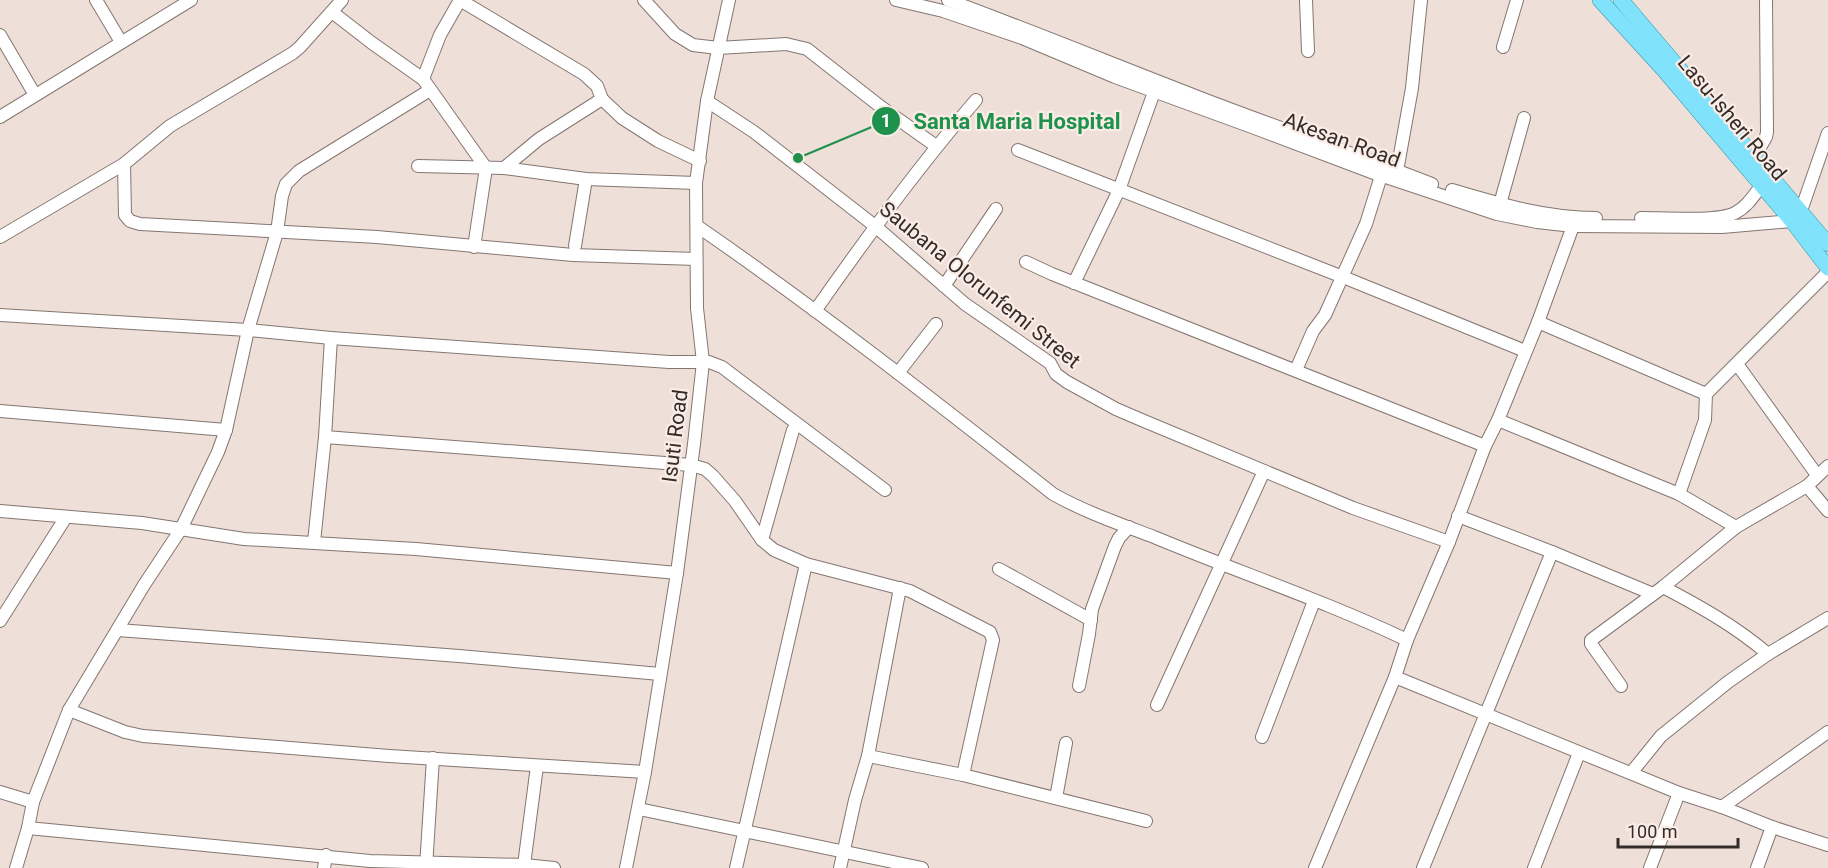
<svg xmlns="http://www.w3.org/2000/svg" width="1828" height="868" font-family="Roboto,sans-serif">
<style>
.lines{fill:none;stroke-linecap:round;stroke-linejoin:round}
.minor-casing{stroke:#837670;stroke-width:14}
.major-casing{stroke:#2f98b0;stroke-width:16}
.minor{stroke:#fff;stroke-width:12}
.major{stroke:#81e3fb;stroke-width:15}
.labels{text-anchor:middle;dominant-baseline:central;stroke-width:4.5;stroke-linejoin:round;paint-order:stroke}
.street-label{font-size:21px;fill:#332d2a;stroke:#fcece6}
.leader{fill:none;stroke:#1e924d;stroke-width:2}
.callout-dot{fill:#1e924d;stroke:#fcece6;stroke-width:2}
.mark-label{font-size:18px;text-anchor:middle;font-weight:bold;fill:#fff}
.callout-label{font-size:22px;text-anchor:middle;font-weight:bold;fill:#1e924d;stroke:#fcece6;stroke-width:4.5;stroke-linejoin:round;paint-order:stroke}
</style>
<rect width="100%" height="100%" fill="#efdfd9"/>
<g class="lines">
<!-- minor casing -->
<g class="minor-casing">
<g id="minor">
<path d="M96 0 121 42"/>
<path d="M460 0 584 74 597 86 602 99 622 118 658 141 700 161"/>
<path d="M644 0 675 34 693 45 718 48 786 44 807 49 881 107 936 146"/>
<path d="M896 0 943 11 1022 38 1115 77 1252 127 1371 172 1497 214 1537 222 1573 226 1722 227 1792 221"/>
<path d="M948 0C1032 31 1115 65 1198 97 1276 127 1355 154 1432 184"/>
<path d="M1306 0 1308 51"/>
<path d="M332 12 372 43 423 79 486 168 474 247"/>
<path d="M0 35 35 95"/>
<path d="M1503 47 1517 0"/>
<path d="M423 79 440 35 460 0"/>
<path d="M707 101 754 132 875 226 965 304 1050 363 1056 374 1067 382 1116 409 1144 421 1353 508 1449 542"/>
<path d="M0 117 191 0"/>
<path d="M1018 150 1343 277 1525 351"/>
<path d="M1755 156 1766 137 1767 132 1766 0"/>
<path d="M124 164 125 215 130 221 140 224 377 237 573 255 696 259"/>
<path d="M418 166 504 168 586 179 696 183"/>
<path d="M504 168 539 139 602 99"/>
<path d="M1397 171 1412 88 1421 0"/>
<path d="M1452 190C1499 204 1547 218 1596 218"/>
<path d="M1500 204 1524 118"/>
<path d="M1799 210 1803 205 1828 133"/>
<path d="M1641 218C1664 218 1717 222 1735 213 1747 207 1754 195 1762 185"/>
<path d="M697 226C819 310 936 402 1053 494 1085 512 1120 524 1154 537 1238 572 1325 601 1407 640"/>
<path d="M1573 226 1538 322 1498 420 1485 446 1449 542 1407 640 1395 677 1679 793 1722 807 1772 827 1828 845"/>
<path d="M0 237 124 164 170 126 293 53 300 47 342 0"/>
<path d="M575 246 586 179"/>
<path d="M1026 262 1052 274 1485 446"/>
<path d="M1074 283 1119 190 1154 92"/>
<path d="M944 286 996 209"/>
<path d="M815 311C866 238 918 167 976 100"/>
<path d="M0 315 248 330 331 338 669 362H709L722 367 885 490"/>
<path d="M1538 322 1706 394"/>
<path d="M1737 364 1817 475"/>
<path d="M1296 370 1313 331 1325 315 1366 224 1381 176"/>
<path d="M898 373 936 324"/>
<path d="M0 411 226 430"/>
<path d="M1498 420 1679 494 1736 527"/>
<path d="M325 437 691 465 705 469 713 476 735 501 762 540 774 550 806 564 910 591 990 632 993 640 963 775"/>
<path d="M1807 486 1828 511"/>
<path d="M1679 494 1705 420 1706 394 1828 272"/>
<path d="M0 511 142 523 244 539 416 549 677 573"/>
<path d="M1458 516 1552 552 1653 594"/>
<path d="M762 540 793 430"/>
<path d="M314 542 325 437 331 338"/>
<path d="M999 569 1091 620"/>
<path d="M1663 587C1701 607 1735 626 1768 654"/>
<path d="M0 621 66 517"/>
<path d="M118 630 459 656 660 674"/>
<path d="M1079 686 1089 634 1092 609 1115 546 1119 538 1129 527"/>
<path d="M1621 686 1591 644V640L1663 587 1736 527 1807 486 1828 466"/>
<path d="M1157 705 1264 471"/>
<path d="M69 710 125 732 143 736 389 756 645 772"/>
<path d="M1262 737 1314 601"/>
<path d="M868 756 963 775 1146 821"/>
<path d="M1631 773 1661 736 1728 682 1768 654 1828 618"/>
<path d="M0 792 33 802"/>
<path d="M1056 798 1066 743"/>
<path d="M1722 807 1828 732"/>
<path d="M639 809 922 868"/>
<path d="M28 828 370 861 524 865 554 868"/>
<path d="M524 865 537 766"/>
<path d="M426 867 433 758"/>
<path d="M16 868 28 828 33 802 69 710 144 585 181 529 218 452 226 430 248 330 277 232 282 196 286 184 299 171 430 90"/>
<path d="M324 868 326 855"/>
<path d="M626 868 645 772 677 573 694 444 703 362 697 308 696 183 707 101 729 0"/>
<path d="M736 868 806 564"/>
<path d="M840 868 855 800 868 756 900 588"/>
<path d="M1315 868 1395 677"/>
<path d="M1423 868 1552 552"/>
<path d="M1534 868 1579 753"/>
<path d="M1650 868 1679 793"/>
<path d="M1757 868 1772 827"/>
</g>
</g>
<!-- major casing -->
<g class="major-casing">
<g id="major">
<path d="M1600 0 1664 70 1792 221 1828 268"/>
<path d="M1621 0 1828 244"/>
</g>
</g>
<!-- minor -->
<use href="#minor" class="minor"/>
<!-- major -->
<use href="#major" class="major"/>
</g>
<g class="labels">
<!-- street labels -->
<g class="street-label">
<text transform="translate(1732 118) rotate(50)">Lasu-Isheri Road</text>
<text transform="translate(1342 140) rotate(20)">Akesan Road</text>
<text transform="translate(980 285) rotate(39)">Saubana Olorunfemi Street</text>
<text transform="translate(675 436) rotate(-83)">Isuti Road</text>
</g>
</g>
<!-- callouts -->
<path class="leader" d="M798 158L886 121"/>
<g class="callout-dot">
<circle cx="798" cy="158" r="6"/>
<circle cx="886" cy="121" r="15"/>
</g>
<g class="mark-label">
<text x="886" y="127">1</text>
</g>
<g class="callout-label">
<text x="1017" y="129">Santa Maria Hospital</text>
</g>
<!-- scale -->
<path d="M1618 838v9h120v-9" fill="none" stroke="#332d2a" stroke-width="3"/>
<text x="1627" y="838" font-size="18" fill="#332d2a" stroke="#fcece6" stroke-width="4.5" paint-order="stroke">100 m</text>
</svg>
